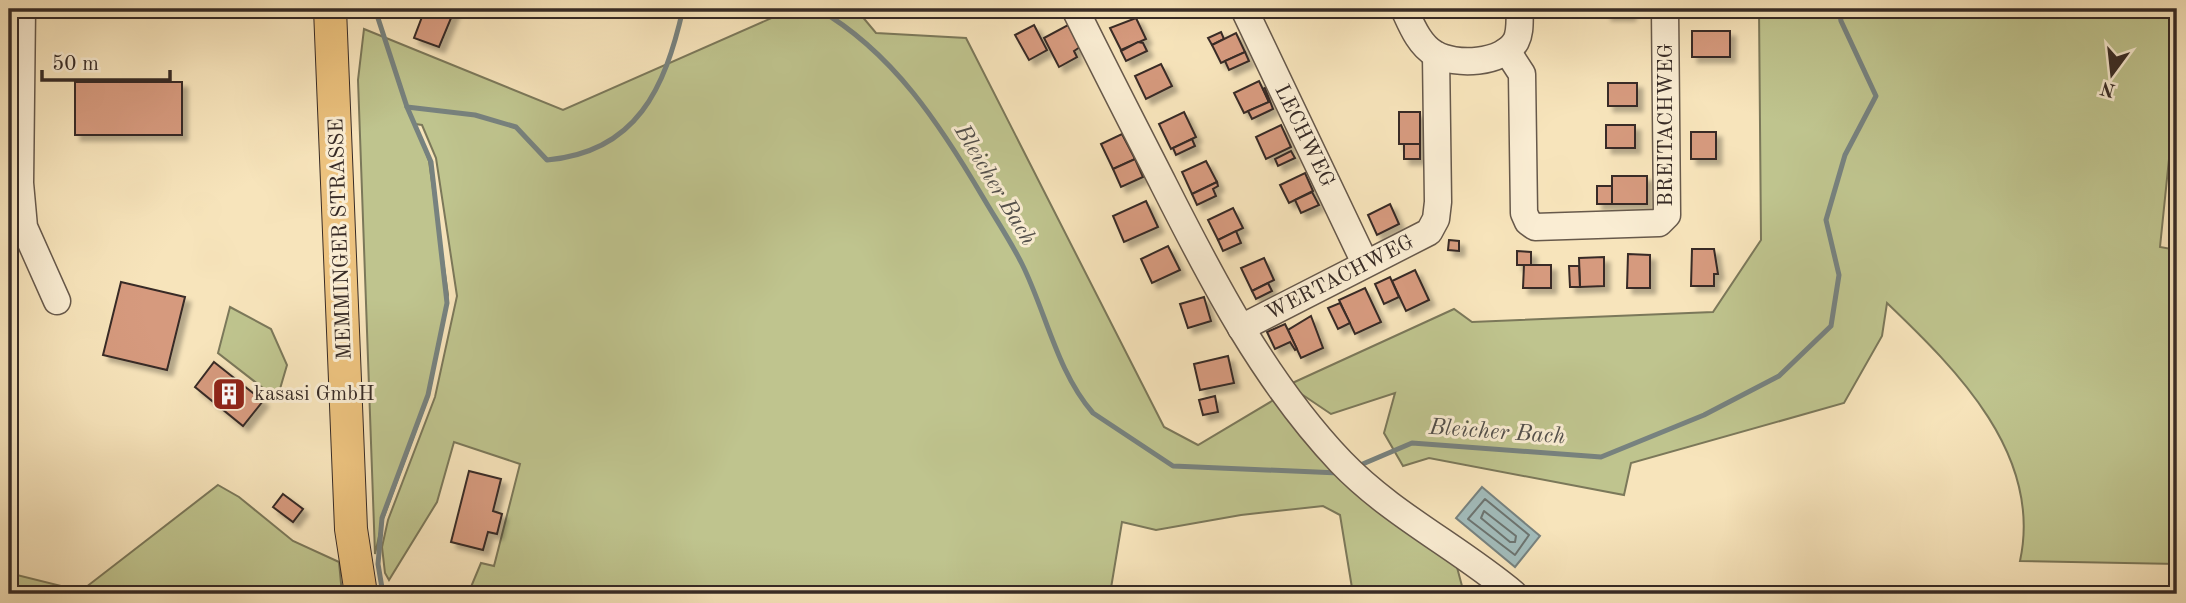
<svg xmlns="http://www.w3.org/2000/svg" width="2186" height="603" font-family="'Old Standard TT',serif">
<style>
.green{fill:#bfc48e;stroke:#7b785a;stroke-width:2}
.water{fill:#a2bcbb;stroke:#77827f;stroke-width:2}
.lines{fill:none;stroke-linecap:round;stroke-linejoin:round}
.shore{stroke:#6c7470;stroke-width:2}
.stream{stroke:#77827f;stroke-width:5}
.building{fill:#d69a7e;stroke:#372b26;stroke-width:2;filter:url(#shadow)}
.minor-casing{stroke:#67594b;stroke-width:29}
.major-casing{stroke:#372b26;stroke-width:34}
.minor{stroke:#faedd3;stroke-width:26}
.major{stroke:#ecc27e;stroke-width:32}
.labels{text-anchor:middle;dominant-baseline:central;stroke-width:6;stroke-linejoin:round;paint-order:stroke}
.street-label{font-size:21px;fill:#372b26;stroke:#faedd3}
.poi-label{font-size:21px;fill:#372b26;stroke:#faedd3;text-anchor:start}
.water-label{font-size:23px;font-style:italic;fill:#524f4b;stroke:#faedd3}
</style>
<defs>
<filter id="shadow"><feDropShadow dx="5.5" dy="5.5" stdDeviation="2" flood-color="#0004"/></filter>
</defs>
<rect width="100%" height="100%" fill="#f7e4bb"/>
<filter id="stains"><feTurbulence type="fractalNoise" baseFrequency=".00286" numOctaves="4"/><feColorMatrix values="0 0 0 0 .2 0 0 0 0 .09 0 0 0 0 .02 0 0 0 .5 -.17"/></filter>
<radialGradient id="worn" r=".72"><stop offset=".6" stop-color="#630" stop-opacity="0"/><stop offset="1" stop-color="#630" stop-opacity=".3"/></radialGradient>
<!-- green -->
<g class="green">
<path d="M792 9H856L876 33 966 38 1164 427 1198 445 1277 398 1454 556 1462 586 1456 594H1353L1340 515 1323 506 1241 515 1156 530 1122 522 1110 594H468L481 563 494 566 520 464 454 442 437 502 389 580 385 573 382 547 388 520 435 397 457 296 436 158 422 125 415 124 429 161 448 295 429 395 383 519 375 554 358 80 364 29 563 110Z"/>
<path d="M1759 9H2177V81L2160 247 2177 250V564L2020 561C2043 455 1957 370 1887 303L1882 336 1844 403 1631 463 1624 495 1429 458 1403 466 1384 433 1395 393 1331 414 1288 385 1454 309 1472 322 1713 312 1761 240Z"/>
<path d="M230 307 271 329 287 365 277 399 218 353Z"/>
<path d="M218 485 239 497 293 541 339 562 342 594H9V573L81 591Z"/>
</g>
<!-- water -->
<path class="water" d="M1482 487 1540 536 1515 567 1456 518Z"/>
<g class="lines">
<!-- shore -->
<g class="shore">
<path d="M1485 499 1529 535 1515 555 1468 519Z"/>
<path d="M1484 511 1516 536 1515 542H1510L1481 518Z"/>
</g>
<!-- stream -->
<g class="stream">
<path d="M375 9 407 107 475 115 516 127 547 160C637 152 665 88 683 9"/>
<path d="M818 9C893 52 941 126 984 199 997 221 1011 242 1022 264 1046 312 1057 372 1093 413L1173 466 1339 473"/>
<path d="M1358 466 1412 443 1601 457 1704 415 1779 376 1831 326 1839 275 1826 220 1845 155 1876 96 1841 21 1839 9"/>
<path d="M383 594 378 564 382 518 428 395 447 303 431 162 407 107"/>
</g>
</g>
<!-- building -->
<g class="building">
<path d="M425 9 454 11 439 47 414 38Z"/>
<rect x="1606" y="9" width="24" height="6"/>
<path d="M1136 18 1146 39 1121 50 1110 28Z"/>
<path d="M1034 25 1047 50 1029 60 1015 35Z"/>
<path d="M1068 25 1080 47 1074 51 1077 57 1059 67 1044 38Z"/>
<rect x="1692" y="31" width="38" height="26"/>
<path d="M1221 32 1224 39 1212 45 1208 38Z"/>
<path d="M1236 33 1245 52 1221 63 1212 45Z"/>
<path d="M1138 42 1143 43 1147 51 1126 61 1121 51Z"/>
<path d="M1245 52 1249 61 1229 70 1225 61Z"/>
<path d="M1161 64 1172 86 1146 99 1135 76Z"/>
<path d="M1259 81 1269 102 1244 113 1234 93Z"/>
<rect x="75" y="82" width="107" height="53"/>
<rect x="1608" y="83" width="29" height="23"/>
<path d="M1265 88 1273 109 1252 119 1248 111 1269 102 1263 89Z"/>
<path d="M1184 112 1196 137 1171 149 1159 124Z"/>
<rect x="1399" y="112" width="21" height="32"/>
<path d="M1281 125 1291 147 1266 159 1256 137Z"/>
<rect x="1606" y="125" width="29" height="23"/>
<rect x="1691" y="132" width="25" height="27"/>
<path d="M1122 134 1135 159 1113 169 1101 144Z"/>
<path d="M1192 139 1195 146 1176 155 1173 148Z"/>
<rect x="1404" y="144" width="16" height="15"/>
<path d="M1291 151 1295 158 1278 166 1275 159Z"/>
<path d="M1135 159 1143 177 1121 187 1113 169Z"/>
<path d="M1206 161 1217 182 1192 194 1182 172Z"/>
<path d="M1305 173 1313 191 1289 203 1280 185Z"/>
<rect x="1612" y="176" width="35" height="28"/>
<path d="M1217 182 1218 186 1213 189 1216 196 1197 205 1192 194Z"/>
<rect x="1597" y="186" width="15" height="18"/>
<path d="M1312 192 1319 205 1301 213 1295 200Z"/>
<path d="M1146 201 1158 227 1124 242 1113 216Z"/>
<path d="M1390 204 1399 224 1377 235 1368 215Z"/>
<path d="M1233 208 1243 228 1218 240 1208 220Z"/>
<path d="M1236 231 1241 243 1223 251 1218 240Z"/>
<path d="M1449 240 1459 241V251L1448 250Z"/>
<path d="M1168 246 1180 270 1152 283 1141 259Z"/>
<path d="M1692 249H1714L1718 274H1714V286H1691Z"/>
<path d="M1517 251 1531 252V265H1517Z"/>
<path d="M1628 254 1650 255V288H1627Z"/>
<path d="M1604 257V286L1580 287 1579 258Z"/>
<path d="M1264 258 1274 280 1252 291 1241 268Z"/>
<path d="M1524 265H1551V288H1523Z"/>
<path d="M1569 266H1579L1580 287H1570Z"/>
<path d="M1415 270 1429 300 1406 311 1392 281Z"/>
<path d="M1390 277 1399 297 1384 304 1375 284Z"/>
<path d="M121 282 185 297 167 370 103 355Z"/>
<path d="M1268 283 1272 291 1256 299 1252 291Z"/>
<path d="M1365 288 1381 322 1355 334 1339 300Z"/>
<path d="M1204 297 1211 321 1188 328 1180 304Z"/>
<path d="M1340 303 1350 323 1338 329 1328 308Z"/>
<path d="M1311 316 1323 348 1301 358 1288 330Z"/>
<path d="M1285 324 1297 349 1295 350 1290 342 1275 349 1267 332Z"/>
<path d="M1228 356 1234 383 1200 390 1194 364Z"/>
<path d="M214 362 263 401 243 426 195 387Z"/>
<path d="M1215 396 1218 412 1203 415 1199 400Z"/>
<path d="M469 471 501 479 493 511 502 514 497 534 488 532 483 550 451 542Z"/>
<path d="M283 494 303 509 293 522 273 507Z"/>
</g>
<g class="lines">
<!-- minor casing -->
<g class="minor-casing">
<g id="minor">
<path d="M22 9 20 183 24 227 57 301"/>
<path d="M1075 9C1104 68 1134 126 1164 185 1213 282 1265 382 1341 462 1392 515 1458 547 1514 594"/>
<path d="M1244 9 1365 263"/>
<path d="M1404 9C1411 24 1419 45 1435 54 1455 66 1503 64 1516 41 1521 31 1519 20 1520 9"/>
<path d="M1507 51 1522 74 1524 213 1528 222 1535 227 1659 223 1667 215 1665 9"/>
<path d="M1241 328 1429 232 1436 219 1438 202 1436 55"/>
</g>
</g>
<!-- major casing -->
<g class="major-casing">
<path id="major" d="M330 9 351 529 361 594"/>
</g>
<!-- minor -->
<use href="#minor" class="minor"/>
<!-- major -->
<use href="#major" class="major"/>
</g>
<!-- icons -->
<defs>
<g id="building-square" transform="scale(1.75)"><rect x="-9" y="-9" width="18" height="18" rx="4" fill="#8f2418" stroke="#faedd3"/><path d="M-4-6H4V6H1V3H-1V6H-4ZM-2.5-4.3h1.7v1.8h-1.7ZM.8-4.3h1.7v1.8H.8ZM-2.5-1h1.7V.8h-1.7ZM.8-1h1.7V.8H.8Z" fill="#fff"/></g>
</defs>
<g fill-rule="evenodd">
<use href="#building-square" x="229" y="394"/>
</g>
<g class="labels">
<!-- street labels -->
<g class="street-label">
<text transform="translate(1666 125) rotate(-90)">BREITACHWEG</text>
<text transform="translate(1304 136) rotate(64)">LECHWEG</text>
<text transform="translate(341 239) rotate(-92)">MEMMINGER STRASSE</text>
<text transform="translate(1340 278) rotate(-27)">WERTACHWEG</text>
</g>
<!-- poi labels -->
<g class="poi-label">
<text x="254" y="394">kasasi GmbH</text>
</g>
<!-- water labels -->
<g class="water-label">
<text transform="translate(995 185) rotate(59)">Bleicher Bach</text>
<text transform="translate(1497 432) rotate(4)">Bleicher Bach</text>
</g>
</g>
<!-- margin -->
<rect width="2186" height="603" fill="none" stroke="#f7e4bb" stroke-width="35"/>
<rect x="10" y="10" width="2165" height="582" fill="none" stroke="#372b26" stroke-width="3.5"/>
<rect x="18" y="18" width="2151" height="568" fill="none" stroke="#372b26" stroke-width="2"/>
<!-- north arrow -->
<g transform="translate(2112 74) rotate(195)" stroke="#faedd3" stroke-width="5" paint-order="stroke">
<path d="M0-5L12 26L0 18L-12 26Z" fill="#372b26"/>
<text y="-10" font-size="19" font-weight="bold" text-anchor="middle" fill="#372b26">N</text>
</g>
<!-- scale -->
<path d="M42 70v10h128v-10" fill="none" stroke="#372b26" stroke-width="3.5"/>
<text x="52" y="70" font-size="21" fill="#372b26" stroke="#faedd3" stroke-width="5" paint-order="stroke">50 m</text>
<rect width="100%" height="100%" filter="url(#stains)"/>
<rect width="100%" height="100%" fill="url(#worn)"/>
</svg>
